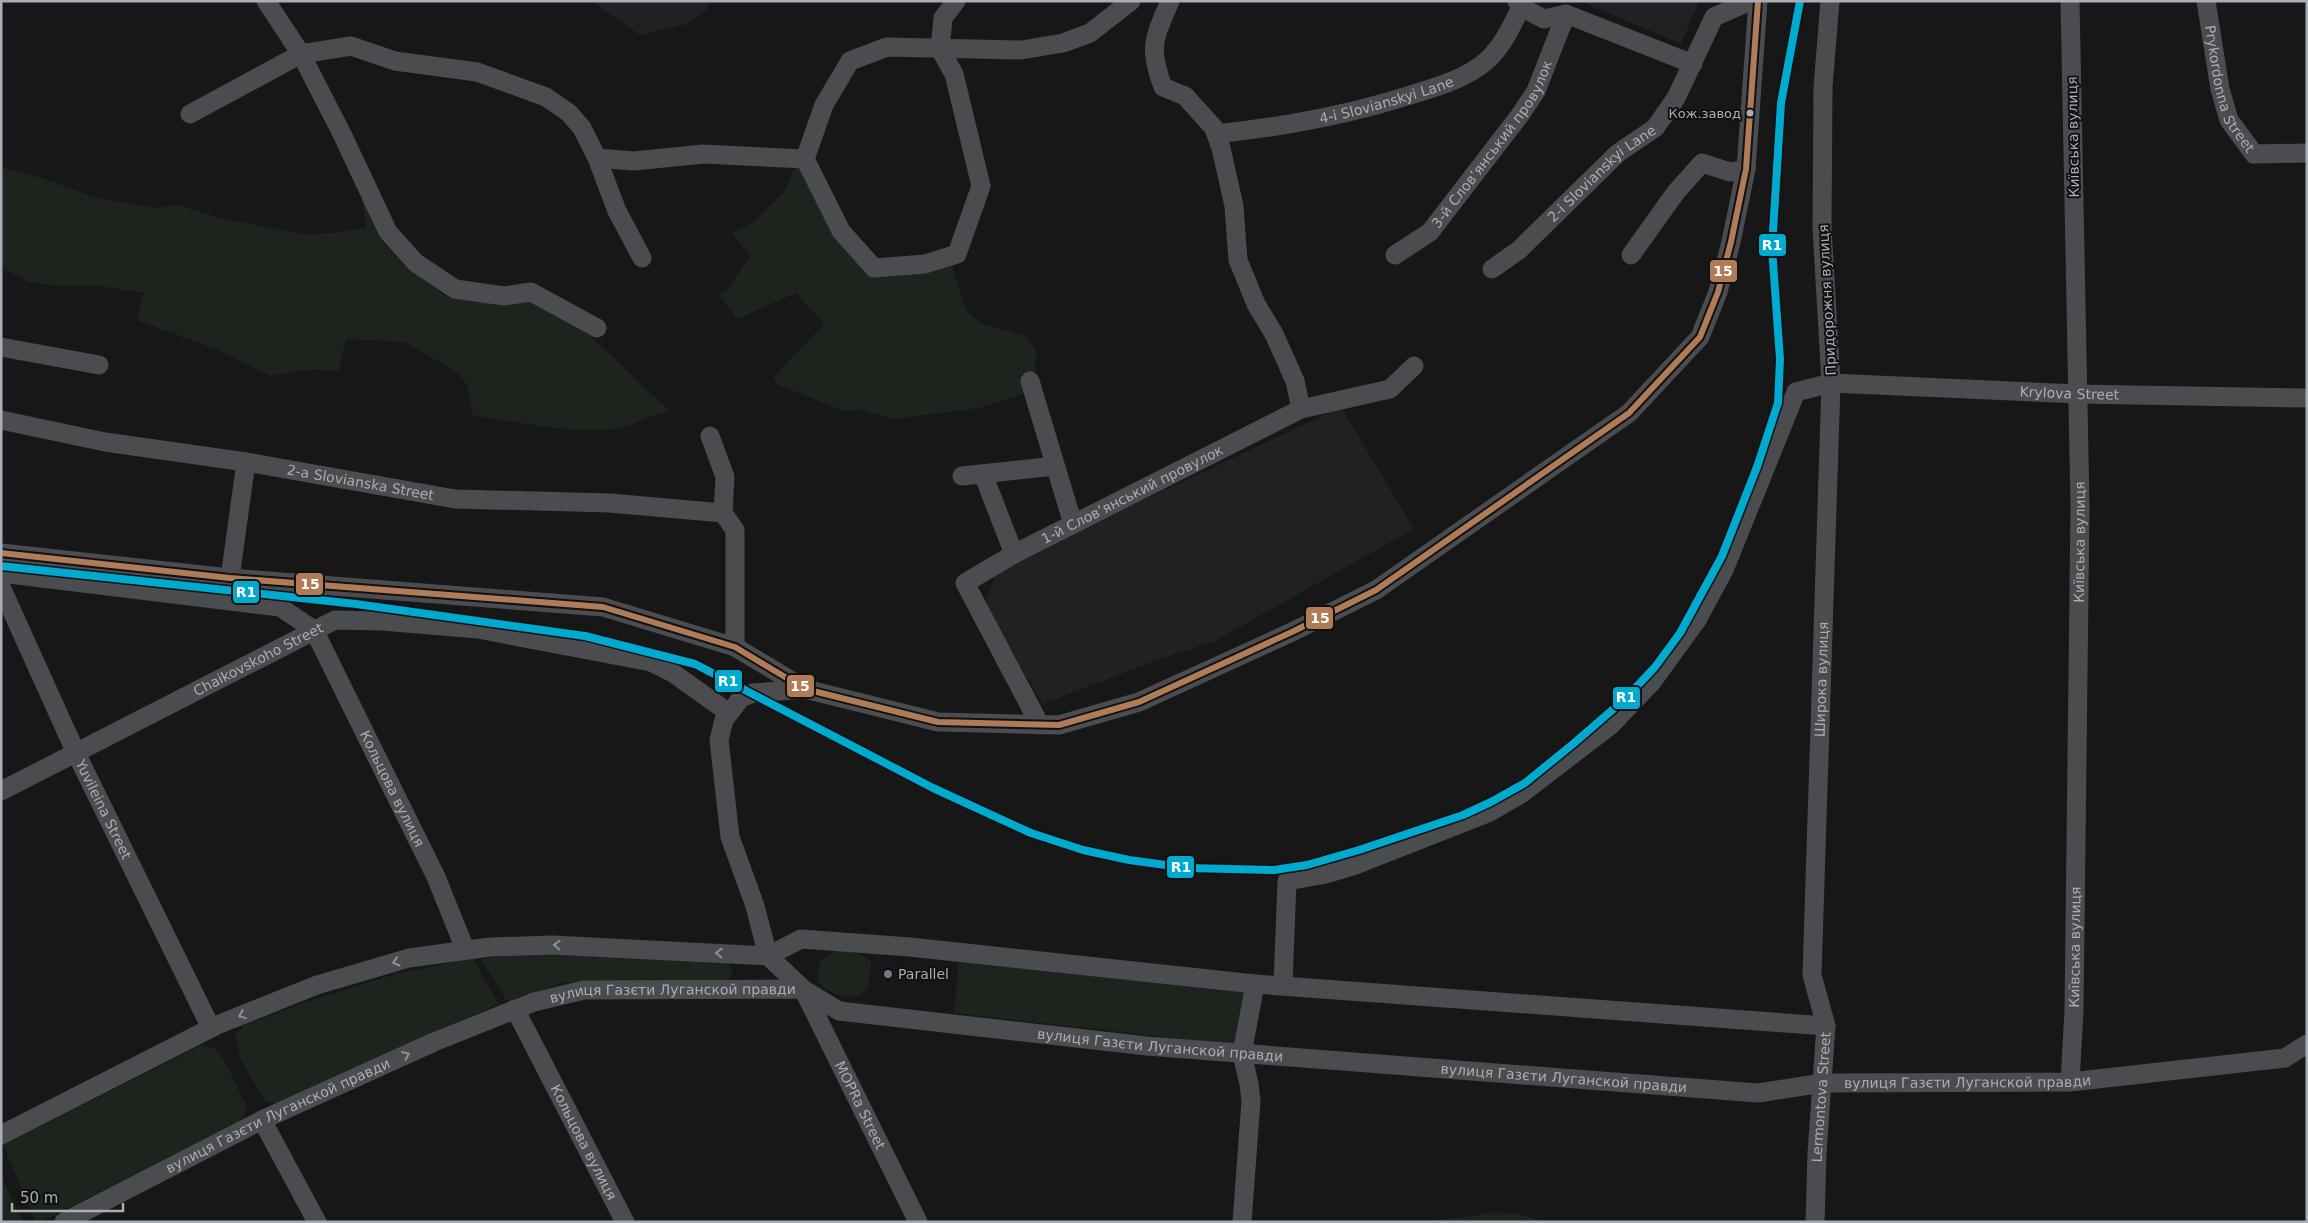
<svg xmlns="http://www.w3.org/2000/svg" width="2308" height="1223" font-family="'DejaVu Sans',sans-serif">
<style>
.built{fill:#212123}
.green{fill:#1d241e}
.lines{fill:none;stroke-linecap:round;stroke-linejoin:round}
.minor{stroke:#4b4c50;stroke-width:19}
.bus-1-casing{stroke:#111113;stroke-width:10}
.bus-1{stroke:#b07c57;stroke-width:6}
.rail-1-casing{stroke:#111113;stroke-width:11}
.rail-1{stroke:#00a9ce;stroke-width:8}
.oneway{stroke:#8c9099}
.bus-dot{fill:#a8adb8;stroke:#111113;stroke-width:2}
.poi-dot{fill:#757880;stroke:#111113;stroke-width:2}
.labels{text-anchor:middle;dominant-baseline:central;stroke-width:4;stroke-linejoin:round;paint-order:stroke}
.bus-label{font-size:13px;fill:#a8adb8;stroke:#111113;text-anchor:end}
.street-label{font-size:14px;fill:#a8adb8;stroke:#111113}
.poi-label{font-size:14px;fill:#a8adb8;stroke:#111113;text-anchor:start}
.line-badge{stroke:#111113;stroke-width:2}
.badge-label{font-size:14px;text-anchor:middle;font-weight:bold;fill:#fff}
</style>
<rect width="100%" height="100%" fill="#171717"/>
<!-- built -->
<g class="built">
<path d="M591 1H711L706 10 688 24 640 35Z"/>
<path d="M1580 1H1699L1681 44Z"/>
<path d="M1341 407 1414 529 1215 641 1160 659 1043 704 984 606 996 572 1037 550Z"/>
</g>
<!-- green -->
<g class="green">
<path d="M796 164 803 166 873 277 953 262V269L966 310 980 323 1026 336 1036 349 1035 373 1021 375 1026 393 979 408 892 419 858 409 844 411 779 385 773 378 824 324 796 293 737 319 719 295 729 287 750 256 732 233 753 222 784 192Z"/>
<path d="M1 167 48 180 96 198 158 208 177 204 215 217 303 234 332 233 366 228 361 190 380 239 407 267 447 297 496 304 527 300 591 336 670 412C651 413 637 425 619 428 575 435 517 422 472 415L468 386 457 372 404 342 346 339 338 371 312 369 271 376 218 350 137 320 144 293 100 286H58L29 282 1 267Z"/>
<path d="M836 951C850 952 862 951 871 962L868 989C865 991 861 995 857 996 843 1000 824 991 817 980L820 960Z"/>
<path d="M534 953 728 962 732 970 731 977 726 982 589 981 563 983 507 1001 481 959Z"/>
<path d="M473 958 498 1004 279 1103H269L264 1100 240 1058 235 1035 243 1026 305 1002 395 974Z"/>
<path d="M959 960 1246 988 1235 1045 954 1013Z"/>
<path d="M202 1045 215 1048 224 1060 247 1107 244 1116 235 1125 40 1222H36L3 1145Z"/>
<path d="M1 1175 23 1222H1Z"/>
<path d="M1493 1212 1514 1213 1548 1222H1426C1449 1217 1471 1218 1493 1212Z"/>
</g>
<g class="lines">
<!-- minor -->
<g class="minor">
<path d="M266 1 301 54 342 134 388 232 416 263 455 289 504 296 531 292 597 328"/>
<path d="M1170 1C1154 39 1148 47 1163 87L1185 96 1214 128 1221 148 1234 206 1238 260 1256 304 1274 334 1295 381 1301 409"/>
<path d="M1517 1 1521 7 1544 19 1566 14 1693 64"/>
<path id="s1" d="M2206 1 2220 89 2229 120 2254 154 2307 153"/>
<path d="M190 114 301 54 351 46 395 61 477 72 546 97 569 113 582 128 597 158 617 211 642 258"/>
<path id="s2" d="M1216 134C1281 127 1344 116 1407 96 1431 89 1459 81 1480 66 1500 52 1511 28 1521 7"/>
<path d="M597 158 634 161 703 154 805 159 841 231 874 268 925 264 957 254 981 186 954 74 940 49 943 18 956 1"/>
<path d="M805 159 824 105 850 61 887 47 1021 50 1063 43 1090 33 1131 1"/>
<path id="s3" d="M1395 255 1430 232 1520 115 1536 91 1566 14"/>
<path d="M1631 255 1676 192 1702 163 1730 172 1746 169"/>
<path id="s4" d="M1492 269 1519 250 1618 153 1655 128 1676 98 1714 17 1750 1"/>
<path d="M1 347 99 365"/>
<path d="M1030 381 1073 524"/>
<path id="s5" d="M1 420 105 442 246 462 455 499 610 503 723 513"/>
<path d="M710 436 725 477 723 513 735 530V647"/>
<path d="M983 474 1014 554"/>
<path d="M962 476 1055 466"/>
<path d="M1 553 230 578 603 607 735 647 805 689 938 722 1059 725 1139 702 1294 631 1376 590 1629 413 1700 337 1718 292 1731 242 1746 169 1758 1"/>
<path id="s6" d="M1 573 280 607 314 630 436 877 465 949"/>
<path d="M230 578 246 462"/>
<path id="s7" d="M1 587 76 753 211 1028"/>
<path id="s8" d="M805 689 753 693 741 698 724 720 719 740 730 837 755 906 768 956 803 989 918 1222"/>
<path id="s9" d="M1040 725 965 583 1014 554 1301 409 1390 389 1414 366"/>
<path id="s10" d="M1 791 335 620 382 621 478 629 651 662 673 673 729 713"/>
<path id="s11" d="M1283 985 1287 881 1326 874 1353 866 1488 813 1521 794 1611 725 1652 682 1697 620 1724 570 1796 392 1831 383 2078 394 2307 398"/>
<path id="s12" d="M515 1009 625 1222"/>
<path id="s13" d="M2070 1082 2074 1011 2080 506 2070 1"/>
<path d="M262 1120 317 1222"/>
<path d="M1 1135 217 1025 317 985 409 958 490 947 552 945 768 956 801 939 910 947 1255 984 1826 1026"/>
<path id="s14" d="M64 1222 262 1120 434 1042 534 1002 584 990 803 989 839 1011 1147 1046 1758 1093 1823 1083 2070 1082 2285 1058 2307 1044"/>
<path d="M1242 1222 1251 1101 1249 1084 1242 1054 1255 984"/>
<path id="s15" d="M1815 1222 1817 1153 1826 1026 1812 975 1831 383 1822 228 1823 87 1830 1"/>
</g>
<!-- bus-1 casing -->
<g class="bus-1-casing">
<path id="bus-1" d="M1 553 230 578 603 607 735 647 805 689 938 722 1059 725 1139 702 1294 631 1376 590 1629 413 1700 337 1718 292 1731 242 1746 169 1758 1"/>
</g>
<!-- bus-1 -->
<use href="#bus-1" class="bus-1"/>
<!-- rail-1 casing -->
<g class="rail-1-casing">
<path id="rail-1" d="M1 566 356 604 585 636 695 664 933 788 1031 833 1083 850 1129 860 1188 868 1274 870 1307 865 1359 850 1463 815 1491 802 1525 783 1573 744 1625 699 1655 667 1680 633 1722 556 1757 467 1778 403 1780 359 1772 248 1781 103 1800 1"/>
</g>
<!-- rail-1 -->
<use href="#rail-1" class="rail-1"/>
</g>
<!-- one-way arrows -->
<defs><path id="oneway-chevron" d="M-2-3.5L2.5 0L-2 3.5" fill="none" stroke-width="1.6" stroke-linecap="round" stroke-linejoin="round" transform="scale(1.25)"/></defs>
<g class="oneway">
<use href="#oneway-chevron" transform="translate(557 945) rotate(-178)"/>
<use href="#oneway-chevron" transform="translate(719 953) rotate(-177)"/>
<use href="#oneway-chevron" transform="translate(396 962) rotate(164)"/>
<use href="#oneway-chevron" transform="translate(242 1015) rotate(158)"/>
<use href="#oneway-chevron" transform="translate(406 1055) rotate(-24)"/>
</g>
<!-- markers -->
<circle class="bus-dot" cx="1750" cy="113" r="4.5"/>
<circle class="poi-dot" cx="888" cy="974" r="5"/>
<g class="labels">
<!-- bus labels -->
<g class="bus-label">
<text x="1741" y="113">Кож.завод</text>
</g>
<!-- street labels -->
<g class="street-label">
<text stroke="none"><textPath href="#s1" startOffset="92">Prykordonna Street</textPath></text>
<text stroke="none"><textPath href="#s2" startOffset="174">4-i Slovianskyi Lane</textPath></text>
<text transform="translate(2073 137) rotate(-91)">Київська вулиця</text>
<text stroke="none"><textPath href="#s3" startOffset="150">3-й Слов’янський провулок</textPath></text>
<text stroke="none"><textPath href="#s4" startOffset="146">2-i Slovianskyi Lane</textPath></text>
<text transform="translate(1827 300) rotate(-93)">Придорожня вулиця</text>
<text stroke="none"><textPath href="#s11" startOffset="1128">Krylova Street</textPath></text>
<text stroke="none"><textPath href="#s5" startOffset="365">2-a Slovianska Street</textPath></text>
<text stroke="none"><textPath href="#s9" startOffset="350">1-й Слов’янський провулок</textPath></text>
<text stroke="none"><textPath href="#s13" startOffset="540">Київська вулиця</textPath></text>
<text stroke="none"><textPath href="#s10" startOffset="289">Chaikovskoho Street</textPath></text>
<text stroke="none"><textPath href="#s15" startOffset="545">Широка вулиця</textPath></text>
<text stroke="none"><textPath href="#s6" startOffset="499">Кольцова вулиця</textPath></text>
<text stroke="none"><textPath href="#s7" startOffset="245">Yuvileina Street</textPath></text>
<text stroke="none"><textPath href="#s13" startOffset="135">Київська вулиця</textPath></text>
<text stroke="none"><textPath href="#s14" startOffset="659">вулиця Газєти Луганской правди</textPath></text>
<text stroke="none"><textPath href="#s14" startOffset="1155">вулиця Газєти Луганской правди</textPath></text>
<text stroke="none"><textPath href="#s14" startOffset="1560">вулиця Газєти Луганской правди</textPath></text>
<text stroke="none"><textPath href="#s14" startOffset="1965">вулиця Газєти Луганской правди</textPath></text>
<text stroke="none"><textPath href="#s15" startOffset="125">Lermontova Street</textPath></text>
<text stroke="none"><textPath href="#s8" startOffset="514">MOPRa Street</textPath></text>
<text stroke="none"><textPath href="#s14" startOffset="239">вулиця Газєти Луганской правди</textPath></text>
<text stroke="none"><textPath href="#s12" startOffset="150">Кольцова вулиця</textPath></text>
</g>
<!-- poi labels -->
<g class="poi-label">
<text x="898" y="974">Parallel</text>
</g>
</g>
<g class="line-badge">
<rect x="1758" y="233" width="29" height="24" rx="5" fill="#00a9ce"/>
<rect x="1709" y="259" width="29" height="24" rx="5" fill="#b07c57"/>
<rect x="295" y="572" width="29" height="24" rx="5" fill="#b07c57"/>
<rect x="232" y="580" width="28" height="24" rx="5" fill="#00a9ce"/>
<rect x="1305" y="606" width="29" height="24" rx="5" fill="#b07c57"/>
<rect x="714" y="669" width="29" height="24" rx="5" fill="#00a9ce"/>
<rect x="786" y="674" width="29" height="24" rx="5" fill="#b07c57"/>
<rect x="1612" y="686" width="29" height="24" rx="5" fill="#00a9ce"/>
<rect x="1166" y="855" width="29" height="24" rx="5" fill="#00a9ce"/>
</g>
<g class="badge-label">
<text x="1772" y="250">R1</text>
<text x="1723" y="276">15</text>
<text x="310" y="589">15</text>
<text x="246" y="597">R1</text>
<text x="1320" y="623">15</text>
<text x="728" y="686">R1</text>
<text x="800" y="691">15</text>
<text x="1626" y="702">R1</text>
<text x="1181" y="872">R1</text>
</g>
<!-- border -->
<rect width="2308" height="1223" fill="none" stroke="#a8adb8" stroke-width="5"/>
<!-- scale -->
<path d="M12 1203v8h111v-8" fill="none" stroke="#a8adb8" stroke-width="2.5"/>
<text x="20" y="1203" font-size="15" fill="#a8adb8" stroke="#111113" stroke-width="4" paint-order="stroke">50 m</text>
</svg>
